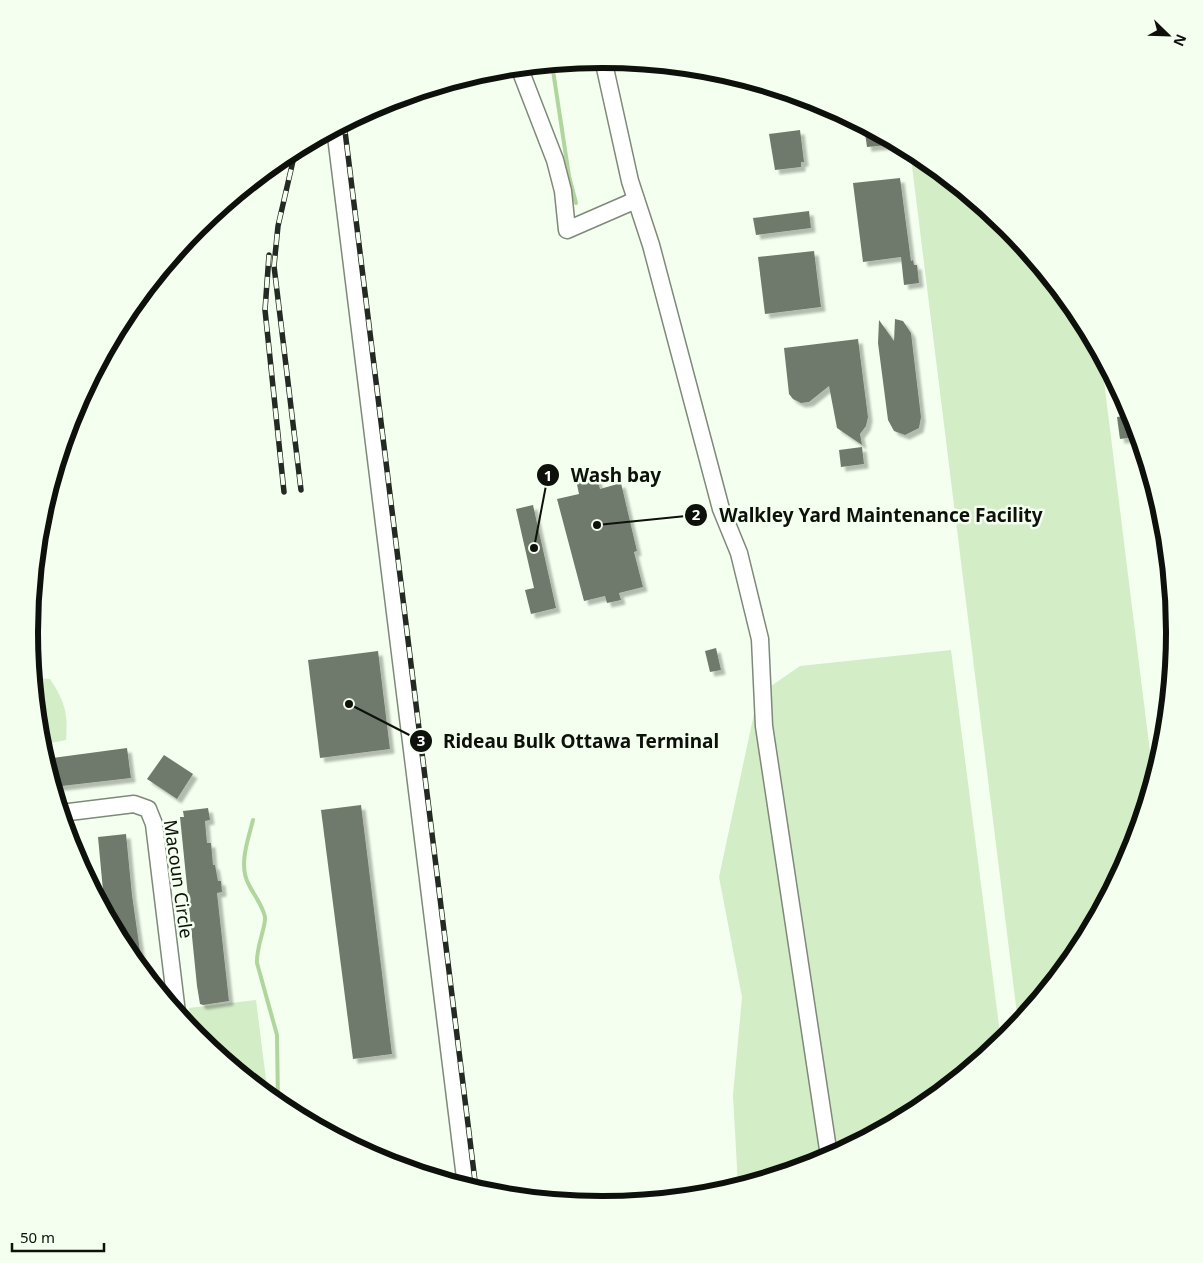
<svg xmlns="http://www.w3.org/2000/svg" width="1203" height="1263" font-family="'Noto Sans',sans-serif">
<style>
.green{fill:#d3edc7}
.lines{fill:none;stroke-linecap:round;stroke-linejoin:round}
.stream{stroke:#b0d69e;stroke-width:4}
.building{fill:#707a6c;filter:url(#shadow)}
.minor-casing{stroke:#7f897a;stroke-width:19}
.minor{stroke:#fff;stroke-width:16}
.rail-casing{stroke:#252923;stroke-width:5.5}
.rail{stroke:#f4ffef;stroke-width:4;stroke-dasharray:11;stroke-linecap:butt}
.labels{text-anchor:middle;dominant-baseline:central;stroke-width:5;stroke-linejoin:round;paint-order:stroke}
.street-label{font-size:18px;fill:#0d100b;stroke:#f4ffef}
.rim{fill:none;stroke:#0d100b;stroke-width:6}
.leader{fill:none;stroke:#0d100b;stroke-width:2}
.callout-dot{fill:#0d100b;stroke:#f4ffef;stroke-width:2}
.mark-label{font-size:15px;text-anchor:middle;font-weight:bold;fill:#fff}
.callout-label{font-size:19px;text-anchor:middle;font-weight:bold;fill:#0d100b;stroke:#f4ffef;stroke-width:5;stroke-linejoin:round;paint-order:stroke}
</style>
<defs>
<filter id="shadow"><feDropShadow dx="4.5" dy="4.5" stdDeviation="1" flood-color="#0004"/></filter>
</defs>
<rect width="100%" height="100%" fill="#f4ffef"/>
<!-- green -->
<g class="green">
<path d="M910 150 920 155 1007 227 1078 314 1101 357 1153 776 1131 851 1078 950 1018 1022Z"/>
<path d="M951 650 1001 1041 919 1108 820 1161 738 1186 733 1095 742 997 719 877 758 695 800 666Z"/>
<path d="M33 678 50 679C65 702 68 713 66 740L40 745Z"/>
<path d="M256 1000 268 1095 196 1036 192 1031 189 1008Z"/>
</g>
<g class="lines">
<!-- stream -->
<g class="stream">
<path d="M552 64 569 176 576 203"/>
<path d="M253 820C248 840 238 866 249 885 254 895 263 906 265 917 266 927 256 947 257 963L277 1035 278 1104"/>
</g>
</g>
<!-- building -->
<g class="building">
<path d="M864 126 898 144 867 147Z"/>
<path d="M800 130 804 162H801V167L775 170 769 134Z"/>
<path d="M900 178 911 261 913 260 914 265H917L919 283 904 285 901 257 863 262 853 183Z"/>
<path d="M809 211 811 228 756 235 753 218Z"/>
<path d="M814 251 821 307 765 314 758 257Z"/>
<path d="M895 319 903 321 911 333 921 417 919 428 905 435 894 431 888 420 878 343 879 320 894 341Z"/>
<path d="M858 339 868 417 866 426 860 434 862 445 837 428 829 386 809 402 801 403 793 399 789 394 784 348Z"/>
<path d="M1131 415 1135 437 1120 439 1117 417Z"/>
<path d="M862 447 864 464 841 467 839 450Z"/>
<path d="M590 471H595L600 489 621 483 637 551 634 552 643 587 619 593 621 600 607 603 605 596 584 601 557 499 579 494 575 475Z"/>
<path d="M533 505 556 608 531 614 525 590 534 588 516 509Z"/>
<path d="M716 648 721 670 710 672 705 651Z"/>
<path d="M378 651 390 749 320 758 308 660Z"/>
<path d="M127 748 131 778 53 787 45 759Z"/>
<path d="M164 755 193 774 177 799 147 779Z"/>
<path d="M361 805 392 1054 353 1059 321 810Z"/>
<path d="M208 808 210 820 205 821 207 843H211L213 865H215L218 881H221L222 892 217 893 229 1001 203 1005 200 1004 197 986 180 817H184L183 811Z"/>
<path d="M126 834 132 895 143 972 125 949 105 912 98 837Z"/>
</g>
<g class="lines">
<!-- minor casing -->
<g class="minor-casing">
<g id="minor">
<path d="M603 59 630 181 651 245 721 509 739 553 760 639 764 726 829 1156"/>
<path d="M519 67 555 160 563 191 567 230 636 200"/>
<path d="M335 128 466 1186"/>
<path d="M61 813 134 804 148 809 154 824 177 1013"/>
</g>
</g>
<!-- minor -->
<use href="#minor" class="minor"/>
<!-- rail casing -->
<g class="rail-casing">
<g id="rail">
<path d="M344 123 476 1189"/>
<path d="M296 148 278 226 274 266 301 490"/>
<path d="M269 255 265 310 284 492"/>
</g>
</g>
<!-- rail -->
<use href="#rail" class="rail"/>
</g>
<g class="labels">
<!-- street labels -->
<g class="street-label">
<text transform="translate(179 879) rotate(82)">Macoun Circle</text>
</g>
</g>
<!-- crop -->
<path d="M0 0H1203V1263H0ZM38 632a564 564 0 1 1 1128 0a564 564 0 1 1-1128 0Z" fill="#f4ffef" fill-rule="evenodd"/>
<path class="rim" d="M38 632a564 564 0 1 1 1128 0a564 564 0 1 1-1128 0Z"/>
<!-- callouts -->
<path class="leader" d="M534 548L548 475M597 525L696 515M349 704L421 741"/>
<g class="callout-dot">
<circle cx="534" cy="548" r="5"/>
<circle cx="597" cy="525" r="5"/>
<circle cx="349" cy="704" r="5"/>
<circle cx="548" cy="475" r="12"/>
<circle cx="696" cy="515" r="12"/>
<circle cx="421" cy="741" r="12"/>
</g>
<g class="mark-label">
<text x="548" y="481">1</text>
<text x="696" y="520">2</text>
<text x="421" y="746">3</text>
</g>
<g class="callout-label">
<text x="616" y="482">Wash bay</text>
<text x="881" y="522">Walkley Yard Maintenance Facility</text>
<text x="581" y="748">Rideau Bulk Ottawa Terminal</text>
</g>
<!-- north arrow -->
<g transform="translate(1168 35) rotate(113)" stroke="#f4ffef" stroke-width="4" paint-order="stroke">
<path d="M0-4L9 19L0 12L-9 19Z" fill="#0d100b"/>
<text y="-8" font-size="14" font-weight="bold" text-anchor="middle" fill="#0d100b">N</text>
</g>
<!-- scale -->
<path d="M12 1243v8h92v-8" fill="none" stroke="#0d100b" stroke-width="2.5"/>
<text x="20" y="1243" font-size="15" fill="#0d100b" stroke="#f4ffef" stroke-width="4" paint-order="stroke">50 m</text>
</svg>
